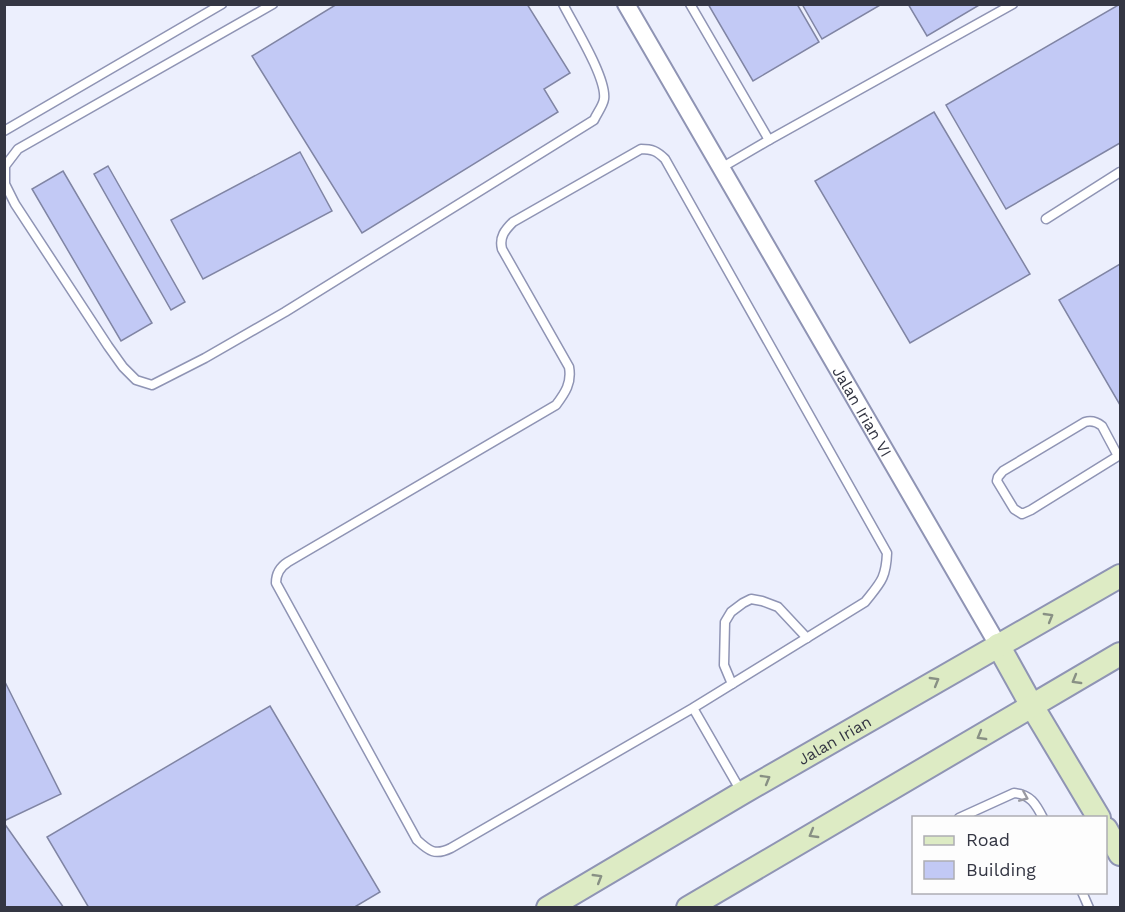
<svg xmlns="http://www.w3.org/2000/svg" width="1125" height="912" font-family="'Work Sans',sans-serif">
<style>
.building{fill:#c2c9f5;stroke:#8085a4;stroke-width:1.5}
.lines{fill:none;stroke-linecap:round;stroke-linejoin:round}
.lane-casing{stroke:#8f94b4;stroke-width:11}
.street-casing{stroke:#8f94b4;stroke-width:20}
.secondary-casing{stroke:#8f94b4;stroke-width:26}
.lane{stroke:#fff;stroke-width:8}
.street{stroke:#fff;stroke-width:16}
.secondary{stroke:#ddebc4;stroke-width:22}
.oneway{stroke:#889084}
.oneway2{stroke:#9a9aa1}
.labels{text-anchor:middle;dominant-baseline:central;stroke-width:4.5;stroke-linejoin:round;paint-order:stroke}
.street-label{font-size:16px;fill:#343643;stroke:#fdfdfd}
</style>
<rect width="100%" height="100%" fill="#eceffd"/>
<!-- building -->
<g class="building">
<path d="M337 4H527L570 73 544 89 558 112 362 233 252 56Z"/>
<path d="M708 4H797L819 42 753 81Z"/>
<path d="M802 4H882L822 39Z"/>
<path d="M908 4H981L927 36Z"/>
<path d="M1120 4V143L1006 209 946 105Z"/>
<path d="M934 112 1030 274 910 343 815 181Z"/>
<path d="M300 152 332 211 203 279 171 220Z"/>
<path d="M108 166 185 302 171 310 94 174Z"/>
<path d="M63 171 152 323 121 341 32 189Z"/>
<path d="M1120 264V405L1059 300Z"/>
<path d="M4 680 61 794 6 820 4 817Z"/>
<path d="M270 706 380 892 353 908H89L47 837Z"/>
<path d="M4 823 64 908H4Z"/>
</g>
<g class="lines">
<!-- lane casing -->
<g class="lane-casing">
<g id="lane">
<path d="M273 4 18 149 5 166V184L15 204 108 346 123 367 136 380 152 385 205 358 285 312 594 120C597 113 603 106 604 99 607 78 573 24 563 4"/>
<path d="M690 4 769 140"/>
<path d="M4 131 222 4"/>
<path d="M721 168 769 140 1013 4"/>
<path d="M1046 219 1120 172"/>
<path d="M1118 456 1102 426C1097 422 1092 420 1085 422L1003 471 998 477 997 481 1014 509 1022 514 1031 510 1118 456 1120 455"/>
<path d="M732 684 724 665 725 622 731 612 743 603 751 599 762 601 778 607 807 638"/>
<path d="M693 708 451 848C435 856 429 851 417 840L276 583C276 573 280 567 288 562L556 405C565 393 572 383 569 367L502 249C499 237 505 230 513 222L641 149C652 149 657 151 665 159L887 553C886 579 880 583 865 602L693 708 742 793"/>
<path d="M959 818 1014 793C1030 794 1036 804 1043 818"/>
<path d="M1082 892 1089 908"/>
</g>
</g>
<!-- street casing -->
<g class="street-casing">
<g id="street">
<path id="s1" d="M626 4 998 645"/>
</g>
</g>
<!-- secondary casing -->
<g class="secondary-casing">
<g id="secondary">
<path d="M998 645 1032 706 1099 818"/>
<path d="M1106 829 1120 854"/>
<path id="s2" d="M548 908 742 793 1120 576"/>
<path d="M688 908 1120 654"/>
</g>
</g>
<!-- lane -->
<use href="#lane" class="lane"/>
<!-- street -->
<use href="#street" class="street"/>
<!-- secondary -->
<use href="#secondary" class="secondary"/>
</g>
<!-- one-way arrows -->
<defs><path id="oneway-chevron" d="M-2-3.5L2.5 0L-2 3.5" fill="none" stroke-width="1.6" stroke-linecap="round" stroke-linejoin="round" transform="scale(1.5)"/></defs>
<g class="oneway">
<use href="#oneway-chevron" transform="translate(1049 617) rotate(-30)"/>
<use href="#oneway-chevron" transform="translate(1076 680) rotate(150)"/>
<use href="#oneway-chevron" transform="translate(935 681) rotate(-30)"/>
<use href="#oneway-chevron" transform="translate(981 736) rotate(150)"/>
<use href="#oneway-chevron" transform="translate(766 779) rotate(-30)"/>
<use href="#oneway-chevron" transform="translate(813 834) rotate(150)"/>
<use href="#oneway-chevron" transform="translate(598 878) rotate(-31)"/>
</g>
<use class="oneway2" href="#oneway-chevron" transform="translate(1024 797) rotate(23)"/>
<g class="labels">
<!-- street labels -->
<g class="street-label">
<text stroke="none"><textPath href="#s1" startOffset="471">Jalan Irian VI</textPath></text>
<text stroke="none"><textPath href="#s2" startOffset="332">Jalan Irian</textPath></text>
</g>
</g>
<!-- border -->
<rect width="1125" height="912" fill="none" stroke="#343643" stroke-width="12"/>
<!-- legend -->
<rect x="912" y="816" width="195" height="78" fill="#fdfdfd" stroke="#adadb3" stroke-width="1.5"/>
<rect x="924" y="836" width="30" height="9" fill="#ddebc4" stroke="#adadb3" stroke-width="1.5"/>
<text x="966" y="846" font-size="18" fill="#343643">Road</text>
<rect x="924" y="861" width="30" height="18" fill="#c2c9f5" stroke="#adadb3" stroke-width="1.5"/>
<text x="966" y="876" font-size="18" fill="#343643">Building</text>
</svg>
